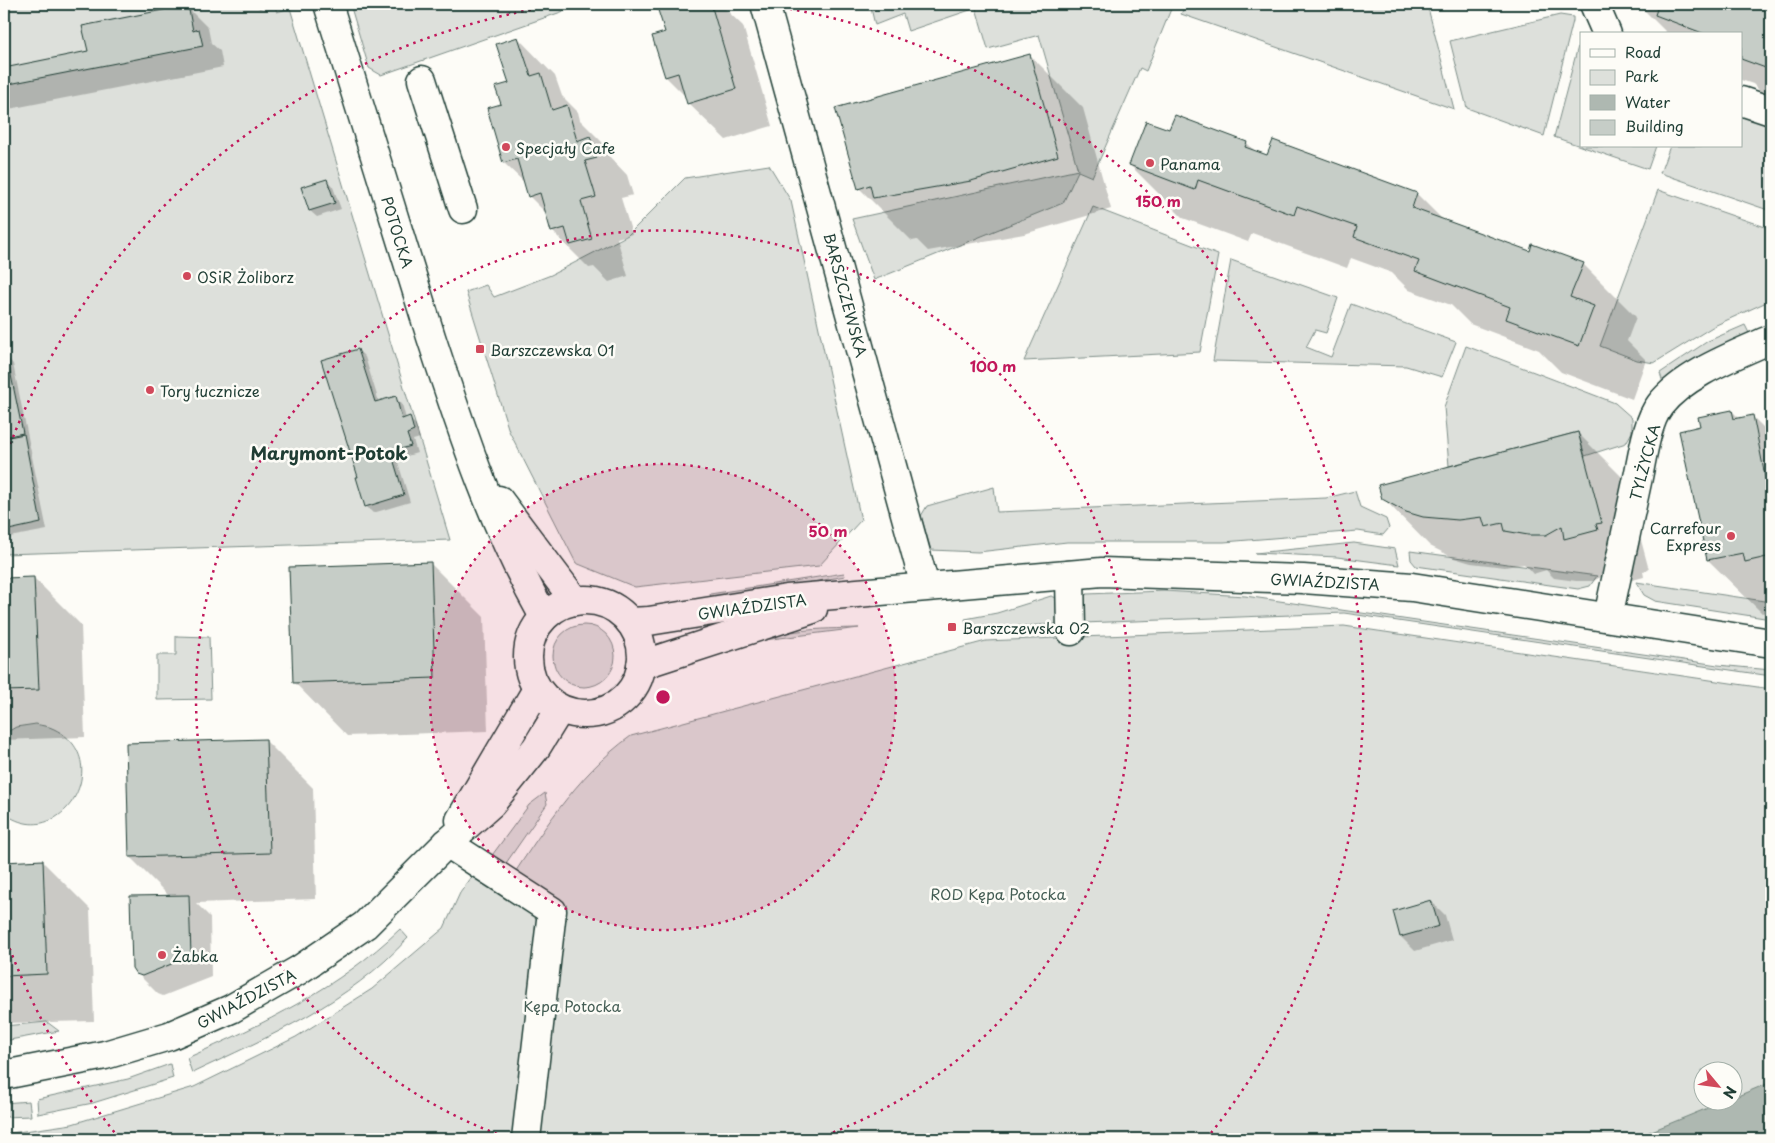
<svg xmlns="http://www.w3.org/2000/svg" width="1775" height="1143" font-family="'Playpen Sans',sans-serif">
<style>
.green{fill:#dde0db;stroke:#7e8e88;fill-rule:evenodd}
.water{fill:#aeb8b1;stroke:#75877f}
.shadow{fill:#0003}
.building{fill:#c6cdc7;stroke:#1f3d34}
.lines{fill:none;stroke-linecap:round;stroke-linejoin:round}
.minor-casing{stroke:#1f3d34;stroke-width:31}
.minor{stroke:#fdfcf7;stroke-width:28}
.ring{fill:none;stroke:#c2185b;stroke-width:2.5;stroke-dasharray:2.5 5}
.poi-dot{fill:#d1495b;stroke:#fdfcf7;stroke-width:2}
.labels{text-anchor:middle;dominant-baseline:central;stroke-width:5;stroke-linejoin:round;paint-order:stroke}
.poi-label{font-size:15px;fill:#1f3d34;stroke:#fdfcf7;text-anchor:start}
.street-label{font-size:15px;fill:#1f3d34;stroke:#fdfcf7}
.park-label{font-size:15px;fill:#455e55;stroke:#fdfcf7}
.quarter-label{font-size:18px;font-weight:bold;fill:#1f3d34;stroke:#fdfcf7}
.centre{fill:#c2185b;stroke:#fdfcf7;stroke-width:2.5}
.ring-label{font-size:15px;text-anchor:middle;font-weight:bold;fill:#c2185b;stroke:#fdfcf7;stroke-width:5;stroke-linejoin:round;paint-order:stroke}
</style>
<rect width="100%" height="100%" fill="#fdfcf7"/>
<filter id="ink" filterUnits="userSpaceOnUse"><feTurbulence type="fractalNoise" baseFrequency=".02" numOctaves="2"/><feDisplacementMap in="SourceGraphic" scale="10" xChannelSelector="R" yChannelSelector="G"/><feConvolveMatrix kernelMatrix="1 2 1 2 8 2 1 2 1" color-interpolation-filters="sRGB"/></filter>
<g filter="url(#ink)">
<!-- green -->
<g class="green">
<path d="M4 4H257L259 8 274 4 277 12 290 8 450 540 4 554Z"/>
<path d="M350 4H584L381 75 369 68Z"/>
<path d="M870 4H1173L1146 71 1140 68 1092 177 1078 171 1063 203 874 280 852 219 1078 170 1039 35 988 49 976 8 908 31 903 14 875 25Z"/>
<path d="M1186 4H1427L1454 109 1181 14Z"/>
<path d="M1560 15 1573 17V21L1544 136 1467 108 1450 41Z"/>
<path d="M1581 35V146H1656L1648 169 1554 137Z"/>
<path d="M1741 115 1771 125V211L1660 173 1670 146H1741Z"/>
<path d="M769 165 791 201 861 520 819 566 635 587 576 563 509 431 466 292 486 285 494 297 551 275 628 235 685 178Z"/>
<path d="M1658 190 1771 229V300L1714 326 1654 363 1637 360 1600 346Z"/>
<path d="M1093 207 1218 255 1200 352 1024 361Z"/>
<path d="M1231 260 1338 298 1326 333 1315 330 1306 347 1331 357 1351 304 1456 342 1442 377 1406 366 1213 361Z"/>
<path d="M1745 325 1749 333 1709 353 1663 383 1660 373 1708 341Z"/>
<path d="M1466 346 1615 403 1632 418V432L1626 443 1585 456 1578 432 1449 466 1444 407Z"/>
<path d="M994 487 997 512 1326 498 1355 491 1360 507 1386 519 1389 528 1383 535 1358 531 1224 542H1067L978 552 931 550 921 516 927 506Z"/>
<path d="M1354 543 1395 549 1399 565 1337 557 1255 553Z"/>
<path d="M1410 551 1597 576 1590 586 1578 589 1416 566 1411 560Z"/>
<path d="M844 573 845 576 712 601 710 594Z"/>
<path d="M1636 582 1771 602V619L1655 601 1644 595Z"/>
<path d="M1164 591 1245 596 1718 665 1771 670V676L1344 613 1083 623V598L1087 594Z"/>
<path d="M1051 596 1057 598 1058 624 1001 627 968 634 965 619 997 613Z"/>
<circle cx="584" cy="656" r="31"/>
<path d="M1344 626 1771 689V1139H4V1134L72 1124 194 1087 296 1037 372 989 444 928 460 893 474 874 502 892C540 835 575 776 631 736L986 641ZM1702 1070H1732V1100H1702Z"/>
<path d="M859 628 748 642C790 629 816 629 859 628Z"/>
<path d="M176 636 209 637 211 699 157 700V655H176Z"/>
<path d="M36 724C42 726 49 726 54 729 117 759 61 856 4 813V734L16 727Z"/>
<path d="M545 793 547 804 504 866 490 858 529 805Z"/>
<path d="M400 929 408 938C349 1003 270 1036 192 1073L187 1058C262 1025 340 987 400 929Z"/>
<path d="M47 1022 59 1031 4 1041V1026Z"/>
<path d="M170 1064 173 1078 93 1103 38 1114 37 1099 128 1079Z"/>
<path d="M29 1101 31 1116 4 1117V1103Z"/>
</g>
<!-- water -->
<path class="water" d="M1771 1082V1139H1632L1725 1101 1732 1100 1733 1098Z"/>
<!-- shadow -->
<g class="shadow">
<path d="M658 4H720L743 26 772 126 726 140 688 103 687 98 666 77V33Z"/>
<path d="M1638 4H1758L1771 9V102L1753 84 1741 80V34H1668Z"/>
<path d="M187 7 208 28 211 43 220 51 223 67 4 110V69L89 52Z"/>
<path d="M518 38 555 76 562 96 578 112 580 120 604 144 607 154 627 175 633 195 621 198 632 234 617 238 628 276 609 282 594 267 589 268 552 231 547 214 529 196 526 184 504 163 502 105 510 84Z"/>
<path d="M1030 55 1083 108 1111 209 1024 234 928 251 917 240 912 241 859 188Z"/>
<path d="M1170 130 1247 143 1256 152 1268 156 1417 194 1444 221 1531 252 1583 264 1636 317 1627 341 1646 360 1632 399 1561 372 1539 350 1470 324 1451 305 1409 290 1392 273 1351 258 1347 268 1252 233 1248 242 1183 218 1130 165Z"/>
<path d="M327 180 333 187 341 209 317 217 310 211Z"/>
<path d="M358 350 365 357 379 402 395 398 402 404 406 419 409 418 416 425 420 438 413 440 417 453 397 459 410 502 373 513 366 506 359 478Z"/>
<path d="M7 357 13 364 47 530 4 538V358Z"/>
<path d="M1732 411 1740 419 1752 416 1771 435V611L1762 613 1708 560 1701 427Z"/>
<path d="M1578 433 1625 480 1649 570 1643 571 1644 577 1613 585 1603 576 1593 581H1576L1554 578 1546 570 1533 574 1524 564 1505 567 1471 563 1454 558 1430 546 1383 498Z"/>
<path d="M431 564 484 617 488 731 347 736 294 682Z"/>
<path d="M34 578 81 625 85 737 4 740V579Z"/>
<path d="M266 741 313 788 316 899 196 903 210 917 211 977 163 996 158 994 137 973 170 897 130 857Z"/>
<path d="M43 862 90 909 94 1021 4 1023V863Z"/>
<path d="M1431 901 1445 915 1452 940 1415 951 1401 937Z"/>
</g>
<!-- building -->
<g class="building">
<path d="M656 4H711L736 89 687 104 678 73 665 77 652 36 665 32Z"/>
<path d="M1652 4H1761L1771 7V70L1741 59V34H1705L1655 15 1658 6Z"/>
<path d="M188 5 193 31 199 29 203 46 4 85V68L88 51 82 26Z"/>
<path d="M518 37 531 76 541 73 552 110 567 105 577 141 590 136 597 158 585 161 596 197 581 201 592 239 570 245 565 228 551 232 540 193 528 197 517 159 503 163 487 108 501 104 495 87 509 83 496 44Z"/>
<path d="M1030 54 1058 156 971 181 873 198 870 185 858 189 835 108Z"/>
<path d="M1175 115 1247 142 1245 147 1267 155 1273 140 1417 193 1412 208 1530 251 1532 244 1584 263 1570 297 1594 306 1579 346 1506 319 1510 307 1415 271 1419 261 1354 237 1357 227 1297 206 1294 215 1198 180 1195 190 1129 165 1146 121 1169 129Z"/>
<path d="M327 179 335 203 309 211 301 187Z"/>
<path d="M358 349 375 402 396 396 402 419 410 416 414 431 407 434 411 446 391 452 404 495 365 507 356 477H358L321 360Z"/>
<path d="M7 356 23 433 4 437V357Z"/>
<path d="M1732 410 1734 419 1753 415 1771 507V556L1745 562 1743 553 1707 560 1679 431 1700 426 1698 417Z"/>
<path d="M1578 432 1602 523 1596 524 1598 530 1564 539 1562 526 1546 535H1528L1505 531 1503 523 1485 527 1482 517 1458 520 1423 517 1406 512 1382 499 1378 485Z"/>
<path d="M24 434 41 523 4 531V438Z"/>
<path d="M431 562 435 678 293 683 289 567Z"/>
<path d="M34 577 39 690 4 691V578Z"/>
<path d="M266 739 270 853 129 857 126 743Z"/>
<path d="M43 860 47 974 4 976V862Z"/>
<path d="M189 895 191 956 142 976 136 974 132 968 130 896Z"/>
<path d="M1431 900 1439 926 1400 937 1393 911Z"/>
</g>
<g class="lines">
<!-- minor casing -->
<g class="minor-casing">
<g id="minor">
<path d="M328 4C363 115 396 226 431 337 463 435 493 526 544 617"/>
<path d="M765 4 925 586"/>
<path d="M1594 4 1607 34"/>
<path d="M422 80 463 209"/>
<path d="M1741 101 1771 111"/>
<path d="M499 500 575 601"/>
<path d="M1070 575 1071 631"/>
<circle cx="585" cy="657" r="57"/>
<path d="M1608 617C1618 572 1627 527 1637 482 1642 460 1646 423 1660 405 1684 374 1736 355 1771 339"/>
<path d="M630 622 649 621 787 599 1102 572 1303 579 1412 587 1771 643"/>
<path d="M641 665 813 609"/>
<path d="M460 820 537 689"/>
<path d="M447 843 552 911 526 1139"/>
<path d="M4 1075 105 1055 169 1036 231 1009 299 970 365 925 447 843 491 804 536 748 560 709"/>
</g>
</g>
<!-- minor -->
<use href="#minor" class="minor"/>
</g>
</g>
<!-- distance rings -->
<circle cx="663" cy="697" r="233" fill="#c2185b" fill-opacity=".12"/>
<g class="ring">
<circle cx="663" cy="697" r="233"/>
<path d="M511 1139A467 467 0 1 1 815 1139"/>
<path d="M119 1138A700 700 0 0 1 5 936M5 458A700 700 0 0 1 566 4M760 4A700 700 0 0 1 1207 1138"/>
</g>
<!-- markers -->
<g class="poi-dot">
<circle cx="506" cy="147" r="5"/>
<circle cx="1150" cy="163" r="5"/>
<circle cx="187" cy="276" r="5"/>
<rect x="475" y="344" width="10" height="10" rx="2.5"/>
<circle cx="150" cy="390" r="5"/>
<circle cx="1731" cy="536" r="5"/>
<rect x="947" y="622" width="10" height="10" rx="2.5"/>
<circle cx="162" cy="955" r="5"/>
</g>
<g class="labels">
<!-- poi labels -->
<g class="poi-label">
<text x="516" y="147">Specjały Cafe</text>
<text x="1160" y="163">Panama</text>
<text x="197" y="276">OSiR Żoliborz</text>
<text x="490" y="349">Barszczewska 01</text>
<text x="160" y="390">Tory łucznicze</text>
<text x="1721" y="527" text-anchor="end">Carrefour<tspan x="1721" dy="17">Express</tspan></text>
<text x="962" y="627">Barszczewska 02</text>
<text x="172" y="955">Żabka</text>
</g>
<!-- street labels -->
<g class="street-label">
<text transform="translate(398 232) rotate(73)">POTOCKA</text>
<text transform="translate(846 295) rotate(75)">BARSZCZEWSKA</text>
<text transform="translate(1644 462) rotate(-75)">TYLŻYCKA</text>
<text transform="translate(1325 581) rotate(3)">GWIAŹDZISTA</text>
<text transform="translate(752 606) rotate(-8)">GWIAŹDZISTA</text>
<text transform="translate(246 998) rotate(-28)">GWIAŹDZISTA</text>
</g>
<!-- park labels -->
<g class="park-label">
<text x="998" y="893">ROD Kępa Potocka</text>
<text x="572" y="1005">Kępa Potocka</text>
</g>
<!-- quarter labels -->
<g class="quarter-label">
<text x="329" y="452">Marymont-Potok</text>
</g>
</g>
<circle cx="663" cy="697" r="8" class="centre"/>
<g class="ring-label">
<text x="1158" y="207">150 m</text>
<text x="993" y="372">100 m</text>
<text x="828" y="537">50 m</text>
</g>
<!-- margin -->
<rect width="1775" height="1143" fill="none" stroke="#fdfcf7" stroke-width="20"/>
<rect x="10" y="10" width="1755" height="1123" fill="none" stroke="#1f3d34" stroke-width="2" filter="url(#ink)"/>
<!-- legend -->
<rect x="1580" y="32" width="162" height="115" fill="#fdfcf7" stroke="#a4b0a9"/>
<rect x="1590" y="49" width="25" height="8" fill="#fdfcf7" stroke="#a4b0a9"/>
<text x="1625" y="58" font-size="15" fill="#1f3d34">Road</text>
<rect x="1590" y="70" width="25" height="15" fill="#dde0db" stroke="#a4b0a9"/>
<text x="1625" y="82" font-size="15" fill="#1f3d34">Park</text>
<rect x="1590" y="95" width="25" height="15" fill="#aeb8b1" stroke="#a4b0a9"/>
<text x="1625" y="108" font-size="15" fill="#1f3d34">Water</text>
<rect x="1590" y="120" width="25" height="15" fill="#c6cdc7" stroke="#a4b0a9"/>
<text x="1625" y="132" font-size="15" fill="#1f3d34">Building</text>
<!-- north arrow -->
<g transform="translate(1718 1086) rotate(119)"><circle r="24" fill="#fdfcf7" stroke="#a4b0a9"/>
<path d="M0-4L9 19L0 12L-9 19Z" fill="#d1495b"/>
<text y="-8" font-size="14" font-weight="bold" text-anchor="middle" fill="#1f3d34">N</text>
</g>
</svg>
